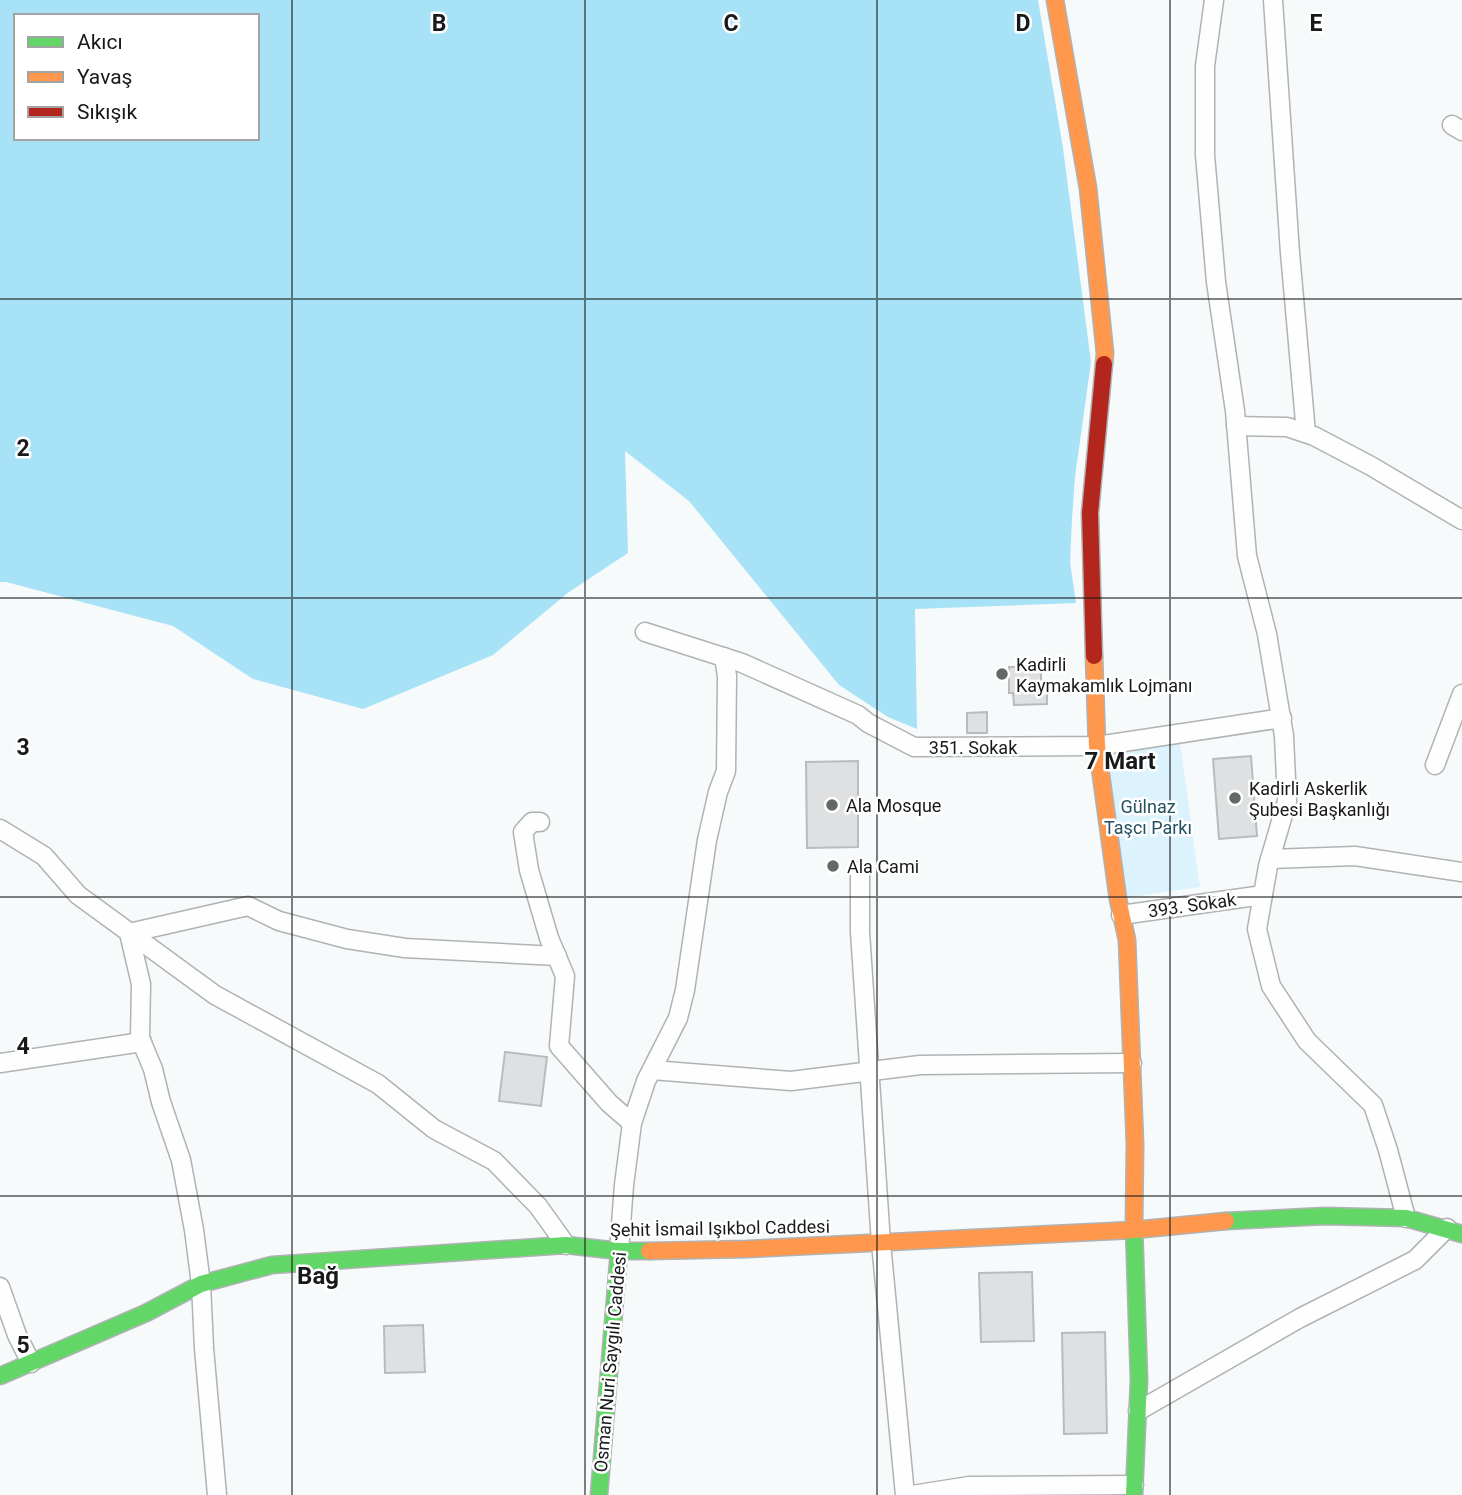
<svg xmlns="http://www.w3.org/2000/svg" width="1462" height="1495" font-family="Roboto,sans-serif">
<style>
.green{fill:#dcf3fd}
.forest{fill:#a7e2f7;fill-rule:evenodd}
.building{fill:#dee0e1;stroke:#b9bbbc;stroke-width:2}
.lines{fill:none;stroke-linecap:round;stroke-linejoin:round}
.street-casing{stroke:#b0b2b3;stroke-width:21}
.fast-casing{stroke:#b0b2b3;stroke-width:19}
.slow-casing{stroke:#b0b2b3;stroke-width:19}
.jam-casing{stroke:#b0b2b3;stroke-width:19}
.street{stroke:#fefefe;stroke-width:18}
.fast{stroke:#63d668;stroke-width:16}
.slow{stroke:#ff974d;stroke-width:16}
.jam{stroke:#b3261e;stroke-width:16}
.grid{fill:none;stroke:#17191a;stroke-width:2;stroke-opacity:0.55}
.poi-dot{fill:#656869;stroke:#fff;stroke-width:2.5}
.labels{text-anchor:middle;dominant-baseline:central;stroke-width:5;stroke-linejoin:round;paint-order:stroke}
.poi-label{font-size:18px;fill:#17191a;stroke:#fff;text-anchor:start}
.street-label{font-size:18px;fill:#17191a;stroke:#fff}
.park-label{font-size:18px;fill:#245161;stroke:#fff}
.district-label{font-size:24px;font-weight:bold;fill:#17191a;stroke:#fff}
.grid-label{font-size:23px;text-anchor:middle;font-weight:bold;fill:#17191a;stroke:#fff;stroke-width:5;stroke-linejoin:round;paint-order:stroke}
</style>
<rect width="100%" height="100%" fill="#f7fafb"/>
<!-- green -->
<path class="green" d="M1179 735 1200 887 1118 899 1097 746Z"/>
<!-- forest -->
<path class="forest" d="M0 0H1038L1063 148 1091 362 1075 477 1072 519 1070 562 1076 603 915 609 917 729 888 717 839 685 689 501 625 451 628 553 569 592 493 655 363 709 253 679 173 626 6 582H0ZM16 16H257V138H16Z"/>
<!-- building -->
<g class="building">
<path d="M1009 667H1041V684H1047V704L1014 705 1013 693H1009Z"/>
<path d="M987 712V733H967V713Z"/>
<path d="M1251 756 1257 836 1219 839 1213 759Z"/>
<path d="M858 761V847L807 848 806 762Z"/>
<path d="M505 1052 547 1057 541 1106 499 1101Z"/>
<path d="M1032 1272 1034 1341 981 1342 979 1273Z"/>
<path d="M423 1325 425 1372 385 1373 384 1326Z"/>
<path d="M1105 1332 1107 1433 1064 1434 1062 1333Z"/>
</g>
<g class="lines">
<!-- street casing -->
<g class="street-casing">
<g id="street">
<path d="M1214 0 1205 66V155L1216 282 1235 411 1247 556 1267 634 1284 736 1287 801 1268 866 1257 929 1271 986 1307 1041 1373 1105 1388 1150 1406 1218"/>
<path d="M1273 0 1290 253 1306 433"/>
<path d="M1452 125 1462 131"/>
<path d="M1236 426 1287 427 1314 436 1371 466 1462 520"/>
<path d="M645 632 742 663 858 715 868 723 914 747 1097 746 1282 718"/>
<path d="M1435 765 1462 694"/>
<path d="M540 822H532L523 832 529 870 549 938 565 976 559 1046 609 1103 632 1123"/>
<path d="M0 829 44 856 78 895 215 995 378 1084 434 1129 494 1161 538 1206 566 1245"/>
<path d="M1270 859 1355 856 1462 872"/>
<path d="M860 871V932L881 1243 905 1495"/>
<path d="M1121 915 1263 895"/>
<path d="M0 1063 142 1042"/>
<path d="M652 1070 791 1081 920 1065 1132 1063"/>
<path d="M619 1251 624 1185 632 1123 646 1081 678 1018 685 990 707 840 718 792 726 771 727 676 724 657"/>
<path d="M0 1287 17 1335 31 1363"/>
<path d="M1138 1411 1300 1318 1415 1260 1447 1228"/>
<path d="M217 1495 204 1348 201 1284 194 1230 181 1160 161 1102 153 1069 140 1038 141 984 129 933 248 906 279 921 347 939 405 948 557 956"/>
<path d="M912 1495 969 1486 1134 1485"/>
</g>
</g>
<!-- fast casing -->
<g class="fast-casing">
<g id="fast">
<path d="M1226 1221 1325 1216 1406 1218 1462 1234"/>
<path d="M0 1376 146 1313 201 1284 272 1265 566 1245 619 1251H649"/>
<path d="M599 1495 619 1251"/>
<path d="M1134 1495 1139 1380 1134 1226"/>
</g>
</g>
<!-- slow casing -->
<g class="slow-casing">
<g id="slow">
<path d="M1055 0 1088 188 1105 353 1104 364"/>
<path d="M1094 656 1097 746 1118 899 1127 940 1135 1144 1134 1226"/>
<path d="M649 1251 747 1249 1134 1230 1226 1221"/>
</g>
</g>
<!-- jam casing -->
<g class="jam-casing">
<path id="jam" d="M1094 656 1090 513 1104 364"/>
</g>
<!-- street -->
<use href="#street" class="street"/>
<!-- fast -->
<use href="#fast" class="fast"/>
<!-- slow -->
<use href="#slow" class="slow"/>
<!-- jam -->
<use href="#jam" class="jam"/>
</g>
<!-- grid -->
<path class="grid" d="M292 0V1495M585 0V1495M877 0V1495M1170 0V1495M0 299H1462M0 598H1462M0 897H1462M0 1196H1462"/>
<!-- markers -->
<g class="poi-dot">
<circle cx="1002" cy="674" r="7"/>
<circle cx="1235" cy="798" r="7"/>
<circle cx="832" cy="805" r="7"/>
<circle cx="833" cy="866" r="7"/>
</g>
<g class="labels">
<!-- poi labels -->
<g class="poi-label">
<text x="1016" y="664">Kadirli<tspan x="1016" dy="21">Kaymakamlık Lojmanı</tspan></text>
<text x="1249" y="788">Kadirli Askerlik<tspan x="1249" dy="21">Şubesi Başkanlığı</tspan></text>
<text x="846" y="805">Ala Mosque</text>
<text x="847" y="866">Ala Cami</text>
</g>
<!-- street labels -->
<g class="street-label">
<text x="973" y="747">351. Sokak</text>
<text transform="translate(1192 905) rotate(-8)">393. Sokak</text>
<text transform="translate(720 1228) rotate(-1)">Şehit İsmail Işıkbol Caddesi</text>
<text transform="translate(610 1362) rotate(-85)">Osman Nuri Saygılı Caddesi</text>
</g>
<!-- park labels -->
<g class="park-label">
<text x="1148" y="806">Gülnaz<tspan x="1148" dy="21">Taşcı Parkı</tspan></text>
</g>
<!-- district labels -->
<g class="district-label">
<text x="1120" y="761">7 Mart</text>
<text x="318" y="1276">Bağ</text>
</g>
</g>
<g class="grid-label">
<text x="439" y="31">B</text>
<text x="731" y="31">C</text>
<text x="1023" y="31">D</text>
<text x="1316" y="31">E</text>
<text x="23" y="456">2</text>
<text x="23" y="755">3</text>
<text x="23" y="1054">4</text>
<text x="23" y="1353">5</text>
</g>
<!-- legend -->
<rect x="14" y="14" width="245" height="126" fill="#ffffff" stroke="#a2a3a3" stroke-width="2"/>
<rect x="28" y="37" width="35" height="10" fill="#63d668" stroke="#a2a3a3" stroke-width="2"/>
<text x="77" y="49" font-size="21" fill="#17191a">Akıcı</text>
<rect x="28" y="72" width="35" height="10" fill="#ff974d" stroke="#a2a3a3" stroke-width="2"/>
<text x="77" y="84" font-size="21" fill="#17191a">Yavaş</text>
<rect x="28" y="107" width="35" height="10" fill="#b3261e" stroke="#a2a3a3" stroke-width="2"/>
<text x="77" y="119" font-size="21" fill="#17191a">Sıkışık</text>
</svg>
